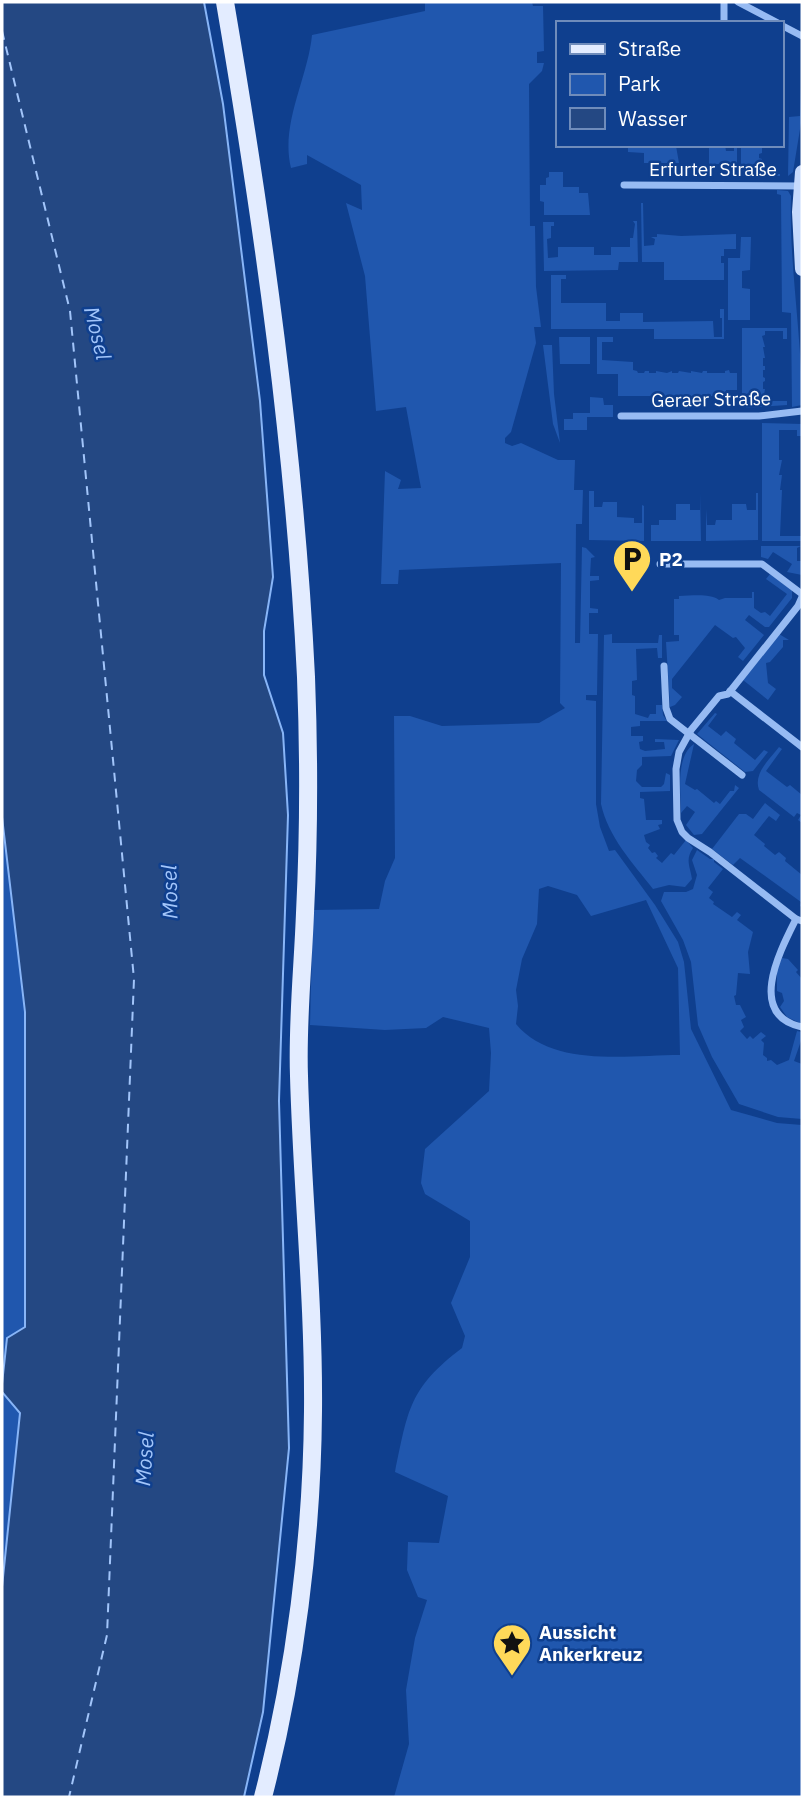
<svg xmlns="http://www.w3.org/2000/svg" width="804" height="1799" font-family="'IBM Plex Sans',sans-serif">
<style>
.green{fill:#2057ae;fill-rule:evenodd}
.water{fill:#244883;stroke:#88b5f7;stroke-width:2}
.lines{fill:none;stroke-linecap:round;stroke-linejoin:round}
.ferry{stroke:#a2c5fa;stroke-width:2;stroke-dasharray:9 7;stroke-linecap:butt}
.street{stroke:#97bbf3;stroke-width:7}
.secondary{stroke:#c6dafd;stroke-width:14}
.primary{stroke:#e3ecff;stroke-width:18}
.labels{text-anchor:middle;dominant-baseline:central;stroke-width:5;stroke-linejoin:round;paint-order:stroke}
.street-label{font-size:19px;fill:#fff;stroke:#0f3f8e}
.poi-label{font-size:19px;font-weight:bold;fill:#fff;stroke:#0f3f8e;text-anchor:start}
.water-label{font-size:21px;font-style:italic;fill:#a2c5fa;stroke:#0f3f8e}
</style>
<rect width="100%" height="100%" fill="#0f3f8e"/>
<!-- green -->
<g class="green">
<path d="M425 2H532L533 6H543L544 51 537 52V63H544L542 71 529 84 530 226H535L536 287 541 327H534L536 343 511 432 505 438V443L512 446 521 443 558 460H575L574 490H583L582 524H576L575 643H580L582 547 586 548 595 557 591 558 590 576H599V580L590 581V608L598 609V613H589V634H598L597 695H586V700L596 701V804L600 827 609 851 615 850 655 905 678 942 684 962 691 1029 731 1110 777 1123 802 1125V1797H394L409 1744 406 1690 415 1638 427 1600 418 1597 407 1570 408 1542 439 1543 448 1496 395 1472C408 1410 409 1388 462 1348L465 1336 451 1303 470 1257V1221L425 1194 421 1183 425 1149 489 1091 491 1053 489 1028 443 1017 426 1028 385 1030 310 1025 313 910 379 909 385 881 395 858 394 716H410L442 726 539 723 565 708 560 703 561 563 399 570 398 584H381L385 471 401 480 398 489 421 488 406 407 376 411 365 276 346 203 362 210 361 185 307 155V164L291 168C280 124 308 78 312 35L425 11ZM548 886 577 895 591 916 646 900 678 968 680 1055C628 1055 552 1068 516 1024L518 1006 516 990 522 959 537 924 539 889Z"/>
<path d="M802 59V117L793 172 788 176 789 117 800 116Z"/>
<path d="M628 145 676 146 679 163H644V153L628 152Z"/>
<path d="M686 145H725L726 151H734V145H737V164H709V147Z"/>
<path d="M741 145H762V153L759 154V158L762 159V168H758L759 174H780V176H741Z"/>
<path d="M549 172H563V187H579V193H588L590 215H544V202L540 201V185H546V178L549 177Z"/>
<path d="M777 190 788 191 791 196C789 266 802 335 802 405L792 407 791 313 782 312 781 195 777 194Z"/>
<path d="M641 203H643L644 246 654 245 655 239 651 237H657V234L681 236 736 234V249H724V256H721V263H724V280H664V262H642Z"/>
<path d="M633 221H637L638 262H619L618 270 544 271 543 222H554V226H551V238L547 239 548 258 558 257V247H594V255H611V247H630V238H633L635 224Z"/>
<path d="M741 237H751L750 270 742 271V288L750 289V320H728V258H740Z"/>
<path d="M551 275H566V279H561V303H606V321H620V313H643V322L713 321 714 337H722V318H720V309H724V339H654V329H551Z"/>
<path d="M742 328H787V339H783V331H765V335L762 336 765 347H763L765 358H763V366H765V370H763V377L765 378V381L763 382V389H765L763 401H787V405L746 408V400L742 399Z"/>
<path d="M559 337H590V364H560Z"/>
<path d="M597 337H613V342H602V360L633 362V370L637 371 638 373H644L645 371H649V373H656V371L667 373 672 371V373H678L679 371 691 373V371L702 373 703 371H707V373H725V371L729 370 730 373H737V390H726V396H618V374H597Z"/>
<path d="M543 345H552L554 394 560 443 553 424Z"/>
<path d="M590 397 603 398 604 405H613V417H587V430H564V419H573V413H590Z"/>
<path d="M762 423 802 424V436H797V430H779V460H782L779 475H782L780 490H782L780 536H802V541H762Z"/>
<path d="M589 491H594V507H602L603 502H617V517L634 518V523H642V505L644 506V541L589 540Z"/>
<path d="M700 493 701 541H651V525H659V520H676V504H690V510H700Z"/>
<path d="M756 493H758V540L706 541V509L707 525H715L716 520H732V504H746L747 510H756Z"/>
<path d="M761 546H801L797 548V561H802V575L787 572 792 564 773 552 768 559 761 557Z"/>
<path d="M770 574 792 590V598L769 627H765L749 615 745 620 764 635 743 661 738 657 745 648 736 637 733 638 715 625 672 679V688L682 697 675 705 670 707 666 642 679 641V635H674V599H679V596C692 596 709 593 719 600L725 598H752V592H754V608L761 613 765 612 770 616 787 594 766 579Z"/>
<path d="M612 634V643H658L659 635H662V658H658L657 648 636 649 637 680 632 681V695L635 696V714L648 718 650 714H656V705H662L663 715 667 721H640V726L631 727V736H643V741L639 742 640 749 645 751 665 749 664 742H655V739L679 740 671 756 642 757V765L637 770 636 781 642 787H661L664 784 666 773 670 775V791L640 792V798L644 799 646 820H662V824L658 825 660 829 644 835 646 842 650 845 648 848 652 853 655 852 658 856 656 858 662 863 671 853 674 855 686 840 693 848C685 860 690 866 692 879L685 887 669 885 653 889C633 863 608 837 601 804L604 635Z"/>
<path d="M779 634 789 640H783V647L770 662 766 663 768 683 776 689 768 700 743 680Z"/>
<path d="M715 713 717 714 708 726 721 736 726 731 736 739 734 743 755 760 764 750 768 752 753 771 745 772 697 734Z"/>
<path d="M694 744 685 784 695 790 697 789 714 803 716 801 720 804 730 791H734L735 785 739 788 702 834 694 835 686 825 695 812 687 806 681 813C681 792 675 757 694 744Z"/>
<path d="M779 747 782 749 766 771 787 787 790 785 802 795V823L798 820 801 815 797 813 794 817 759 790C753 773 770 759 779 747Z"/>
<path d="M765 803 780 815 776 821 769 816 754 835 765 844 764 846 775 855 779 852 786 858 785 861 802 875V907L800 906 801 902 740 858 733 865 712 849 739 814H746L753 819Z"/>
<path d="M2 817 25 1012V1327L7 1339 2 1384Z"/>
<path d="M697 850 710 859H714V862L723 869 708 888 713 892 709 898 714 902 713 904 732 917 737 912 741 915 737 920 753 932 748 952 750 974 738 973 736 995 734 996 736 1005H740L746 1017 741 1020 744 1027 740 1031 747 1039 750 1036 753 1039 761 1032 766 1036 761 1040 764 1043 763 1055 767 1058V1061L771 1060 777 1065 789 1060 797 1031 802 1032V1038L794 1061 802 1064V1119L778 1117 739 1104 712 1057 698 1025 691 962 683 940 661 901 664 892H686L693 889 697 875 692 860Z"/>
<path d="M782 958 788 959 798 970 796 972 802 979V1024L787 1017 780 1007 784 1001 782 993 777 991V969Z"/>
<path d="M2 1392 20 1413 2 1587Z"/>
</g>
<!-- water -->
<path class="water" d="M2 2H204L223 104 260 401 273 577 264 631V675L283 733 288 815 279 1101 289 1448 263 1712 244 1797H2V1587L20 1413 2 1392V1384L7 1338 25 1327V1012L2 817Z"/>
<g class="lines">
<!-- ferry -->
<path class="ferry" d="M2 31 70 311 134 979 107 1635 69 1797"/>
<!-- street -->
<g class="street">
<path d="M738 2 778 23"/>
<path d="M724 23V2"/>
<path d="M781 25 802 36"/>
<path d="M624 185 801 186"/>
<path d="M621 416H759L802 411"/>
<path d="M660 564H762L802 594"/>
<path d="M802 597 798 606 728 694 719 696 691 730 679 752 676 769 677 820 682 832 688 838 710 852 796 919 802 921"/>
<path d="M664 666 666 708 670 719 742 775"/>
<path d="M730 691 802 747"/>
<path d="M796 919C780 951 746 1015 802 1027"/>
</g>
<!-- secondary -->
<path class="secondary" d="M802 172 799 212 802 269"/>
<!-- primary -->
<path class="primary" d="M225 2C263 225 295 451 306 677 309 755 309 834 305 913 303 967 297 1022 299 1076 302 1188 314 1299 313 1411 312 1538 295 1674 263 1797"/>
</g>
<!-- icons -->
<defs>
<g id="parking-pin" transform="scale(2.0125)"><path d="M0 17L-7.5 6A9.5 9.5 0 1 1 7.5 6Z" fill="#ffd959" stroke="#0f3f8e"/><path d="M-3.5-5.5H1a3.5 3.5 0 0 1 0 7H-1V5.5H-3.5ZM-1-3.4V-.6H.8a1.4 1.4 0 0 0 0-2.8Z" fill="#111"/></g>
<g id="sight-pin" transform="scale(2.0125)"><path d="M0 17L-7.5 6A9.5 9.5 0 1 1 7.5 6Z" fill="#ffd959" stroke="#0f3f8e"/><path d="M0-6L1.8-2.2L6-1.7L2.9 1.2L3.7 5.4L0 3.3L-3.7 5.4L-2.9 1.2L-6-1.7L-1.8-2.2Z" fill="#111"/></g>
</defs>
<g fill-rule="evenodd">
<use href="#parking-pin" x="632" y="559"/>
<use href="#sight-pin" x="512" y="1643"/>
</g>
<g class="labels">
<!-- street labels -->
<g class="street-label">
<text x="713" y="169">Erfurter Straße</text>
<text transform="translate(711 399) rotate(-1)">Geraer Straße</text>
</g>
<!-- poi labels -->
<g class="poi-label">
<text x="659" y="559">P2</text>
<text x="539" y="1632">Aussicht<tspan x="539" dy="22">Ankerkreuz</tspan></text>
</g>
<!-- water labels -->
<g class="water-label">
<text transform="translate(98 333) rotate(76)">Mosel</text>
<text transform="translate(169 892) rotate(-91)">Mosel</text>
<text transform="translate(144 1459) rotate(-86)">Mosel</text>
</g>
</g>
<!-- border -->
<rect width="804" height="1799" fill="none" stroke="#ffffff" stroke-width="7"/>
<!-- legend -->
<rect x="556" y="21" width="228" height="126" fill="#0f3f8e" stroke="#6f8cbb" stroke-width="2"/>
<rect x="570" y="44" width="35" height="10" fill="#e3ecff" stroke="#6f8cbb" stroke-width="2"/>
<text x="618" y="56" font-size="21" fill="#ffffff">Straße</text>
<rect x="570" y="74" width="35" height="21" fill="#2057ae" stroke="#6f8cbb" stroke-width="2"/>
<text x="618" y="91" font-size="21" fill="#ffffff">Park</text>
<rect x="570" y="108" width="35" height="21" fill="#244883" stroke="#6f8cbb" stroke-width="2"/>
<text x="618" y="126" font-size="21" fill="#ffffff">Wasser</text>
</svg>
